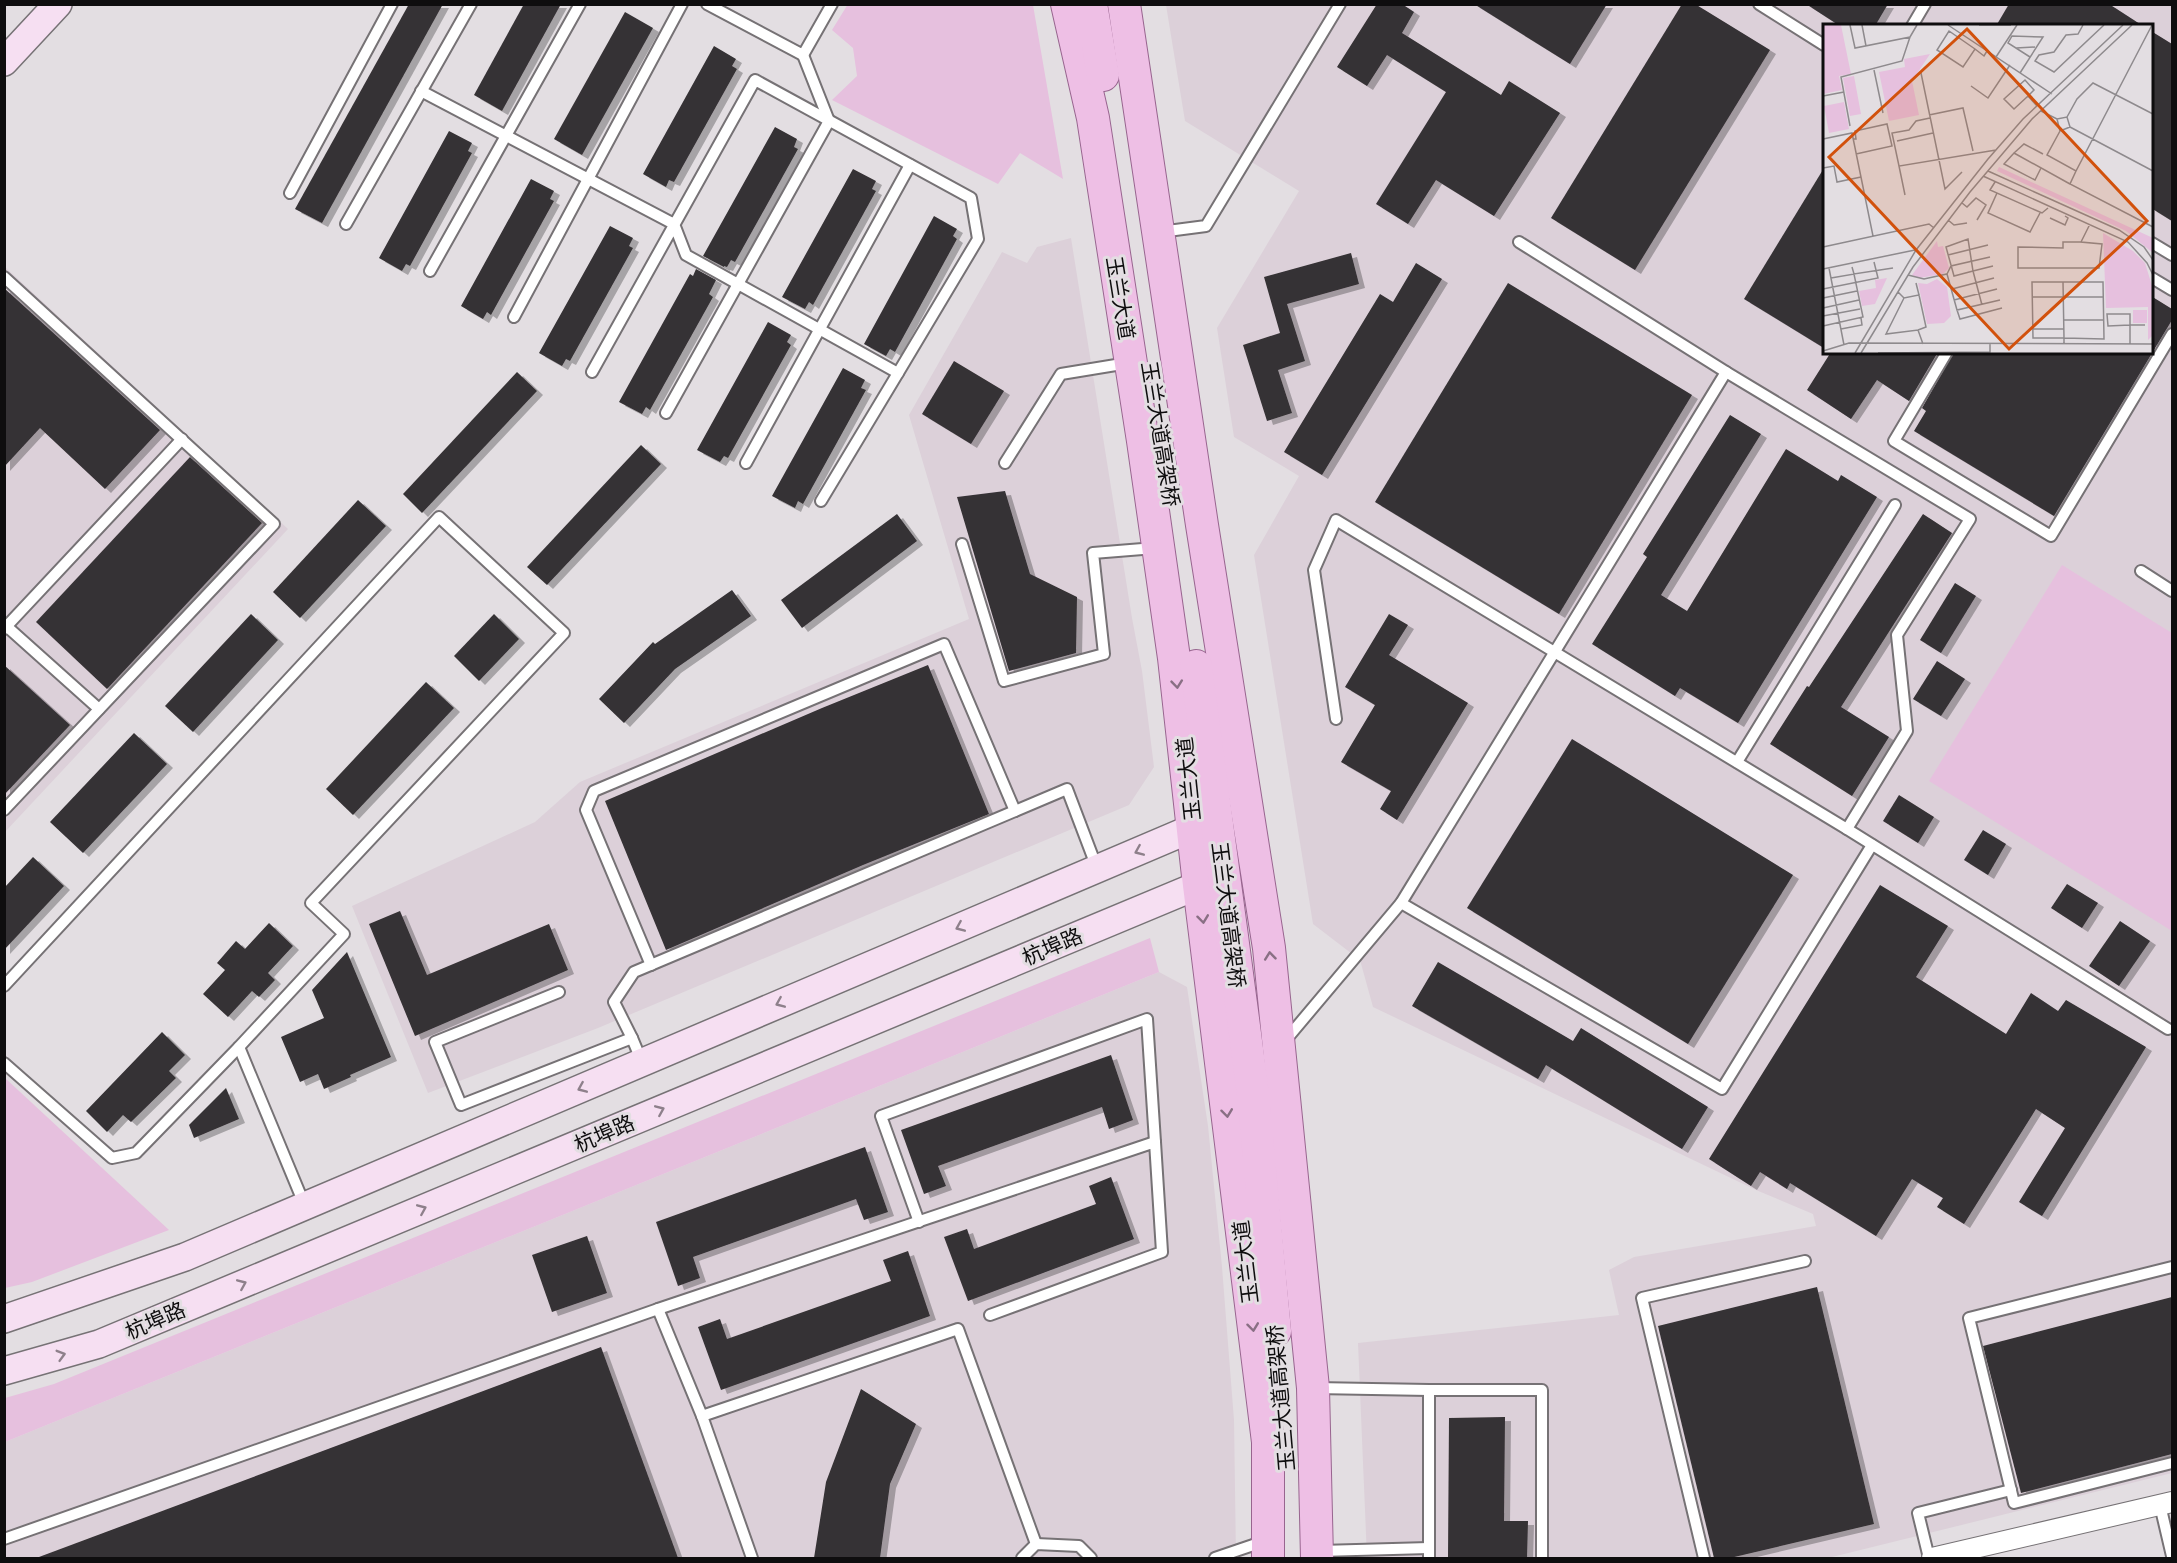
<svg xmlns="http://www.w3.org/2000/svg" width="2177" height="1563" font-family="'Noto Sans','Noto Sans SC',sans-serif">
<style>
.built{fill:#dcd0d9;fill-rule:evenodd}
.green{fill:#e6c0de}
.building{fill:#353134;filter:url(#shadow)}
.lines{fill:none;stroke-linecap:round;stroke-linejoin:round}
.lane-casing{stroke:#767275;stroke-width:14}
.street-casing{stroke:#767275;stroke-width:22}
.secondary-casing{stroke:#767275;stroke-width:30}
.primary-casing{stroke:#98658f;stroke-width:34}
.lane{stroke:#fff;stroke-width:10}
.street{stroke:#fff;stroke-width:20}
.secondary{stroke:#f6dff2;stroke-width:27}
.primary{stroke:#eebfe5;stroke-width:32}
.oneway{stroke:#896f84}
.oneway2{stroke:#8e808b}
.labels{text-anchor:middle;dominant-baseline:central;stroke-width:6;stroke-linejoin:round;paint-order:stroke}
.street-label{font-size:21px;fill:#0e0d0e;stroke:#e3dee2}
.inset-road{fill:none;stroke:#8e8a8d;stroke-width:1.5}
.view{fill:#d2510c;fill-opacity:0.15;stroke:#d2510c;stroke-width:3}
.inset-edge{fill:none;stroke:#0e0d0e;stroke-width:3}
</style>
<defs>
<filter id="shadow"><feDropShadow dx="6" dy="4" stdDeviation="0" flood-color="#0004"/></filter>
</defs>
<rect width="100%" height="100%" fill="#e3dee2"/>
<!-- built -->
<g class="built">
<path d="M1166 5H2172V1473L1828 1558H1367L1358 1343 1619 1315 1609 1270 1634 1257 1816 1226 1813 1214 1756 1190 1373 1007 1360 960 1313 924 1254 555 1299 476 1234 437 1217 328 1299 191 1185 121ZM1824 26H2152V352H1824Z"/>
<path d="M1071 238 1132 618 1142 671 1154 767 1129 805 598 1028 428 1093 352 906 535 822 580 782 969 619 909 415 1002 252 1027 263 1037 247Z"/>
<path d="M4 266 288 529 5 832H4Z"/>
<path d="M1159 972 1187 987 1208 1126 1222 1267 1234 1420 1236 1558H5V1442Z"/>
</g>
<!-- green -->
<g class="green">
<path d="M848 4 1033 5 1063 179 1020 153 998 184 832 100 857 76 853 48 832 30Z"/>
<path d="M2062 565 2172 633V931L1929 781Z"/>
<path d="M1150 938 1159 972 5 1442V1398L54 1384Z"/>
<path d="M4 1078H5L169 1230 32 1282 5 1288Z"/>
</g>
<!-- building -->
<g class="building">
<path d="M409 4H443L322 223 295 209Z"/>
<path d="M524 4H561L502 111 474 95Z"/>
<path d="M1377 4H1402L1414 12 1402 33 1501 95 1509 81 1560 113 1494 216 1436 180 1408 224 1376 204 1446 92 1387 55 1367 86 1337 67Z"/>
<path d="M1474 4H1607L1570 64Z"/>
<path d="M1682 4H1695L1770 50 1635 270 1551 218Z"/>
<path d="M1806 4H1888L1875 26H1840Z"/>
<path d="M2009 4H2109L2143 26H1996Z"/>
<path d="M625 12 653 28 582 155 554 139Z"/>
<path d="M2151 31 2172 44V221L2151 208Z"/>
<path d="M714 46 736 59 732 66 737 69 674 182 669 180 666 187 643 174Z"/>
<path d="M775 127 797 139 794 147 798 149 735 262 731 260 727 267 724 266V267L703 256Z"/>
<path d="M449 131 472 143 468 151 472 153 410 266 406 264 402 271 379 258Z"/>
<path d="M1824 168V348L1744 299Z"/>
<path d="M853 169 876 181 872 189 876 191 813 305 809 302 805 309 782 297Z"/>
<path d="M531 179 554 191 550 199 554 201 491 315 487 312 483 319 461 306Z"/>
<path d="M934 216 957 229 953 236 957 239 895 352 890 349 886 356 864 344Z"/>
<path d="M610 226 633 238 629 246 633 248 570 361 566 359 562 366 539 353Z"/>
<path d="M1351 253 1359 284 1287 304 1305 361 1278 370 1292 413 1267 421 1243 345 1280 333 1264 277Z"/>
<path d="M1416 263 1442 279 1322 475 1284 452 1380 294 1393 302Z"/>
<path d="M696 269 716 280 709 294 713 297 650 410 646 407 642 414 619 402 690 274 693 276Z"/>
<path d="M1508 283 1692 395 1559 614 1375 502Z"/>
<path d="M4 288 160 430 105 489 40 428 4 467Z"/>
<path d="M2151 296 2172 309V320L2054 516 1914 431 1926 411 1922 408 1954 352H2151Z"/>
<path d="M768 322 791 335 787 342 791 345 728 458 724 456 720 462 697 450Z"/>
<path d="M1831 352H1938L1909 401 1877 380 1851 419 1807 390Z"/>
<path d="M954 361 1004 391 971 444 922 414Z"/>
<path d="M843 368 865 380 861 388 866 390 803 504 798 501 795 508 772 496Z"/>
<path d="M517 372 537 391 422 513 403 494Z"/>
<path d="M1730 415 1761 434 1661 595 1687 611 1786 449 1838 481 1841 475 1877 497 1738 723 1680 688 1675 696 1592 644 1647 557 1643 554Z"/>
<path d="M641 445 661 464 547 585 527 567Z"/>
<path d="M190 457 262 523 107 689 36 622Z"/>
<path d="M1005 491 1030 574 1077 597 1076 653 1009 671 957 497Z"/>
<path d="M358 500 386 526 300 618 273 592Z"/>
<path d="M897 514 917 541 802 628 781 600Z"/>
<path d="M1923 514 1952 533 1841 707 1889 737 1852 796 1770 744 1807 686 1809 687Z"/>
<path d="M1955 583 1976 596 1941 653 1920 640Z"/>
<path d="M732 590 751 616 675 669 624 723 599 699 653 642 655 644Z"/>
<path d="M251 614 278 640 193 732 165 706Z"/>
<path d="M494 614 519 639 479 681 454 656Z"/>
<path d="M1389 614 1408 625 1389 655 1468 703 1397 820 1380 809 1391 791 1341 762 1375 705 1345 687Z"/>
<path d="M1937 661 1965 679 1941 716 1913 699Z"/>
<path d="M4 665 70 725 4 795Z"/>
<path d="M928 665 989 814 863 865 666 950 605 801 822 708Z"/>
<path d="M426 682 454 708 353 815 326 789Z"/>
<path d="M134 733 167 764 83 853 50 822Z"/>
<path d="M1572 739 1793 875 1688 1044 1467 908Z"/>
<path d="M1899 795 1934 817 1918 843 1883 821Z"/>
<path d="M1983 830 2006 844 1988 875 1964 860Z"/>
<path d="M33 857 64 886 4 950V888Z"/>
<path d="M2067 884 2098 903 2082 928 2051 908Z"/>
<path d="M1880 885 1948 926 1916 977 2006 1034 2031 993 2058 1011 2066 1000 2146 1047 2042 1216 2019 1202 2065 1128 2036 1109 1964 1224 1937 1207 1943 1198 1912 1179 1876 1236 1790 1183 1787 1189 1760 1172 1751 1186 1709 1159Z"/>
<path d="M400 911 427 975 549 924 568 970 415 1036 369 924Z"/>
<path d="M2120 921 2150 941 2119 986 2089 966Z"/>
<path d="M269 923 293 946 268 973 275 980 259 997 252 991 228 1017 203 994 225 970 217 963 236 941 245 949Z"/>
<path d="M347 952 391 1057 350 1075 351 1077 324 1089 318 1074 300 1082 281 1037 324 1018 312 990Z"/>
<path d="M1438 962 1573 1041 1581 1028 1708 1107 1682 1149 1546 1065 1538 1079 1412 1006Z"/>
<path d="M162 1032 185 1055 169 1071 176 1078 131 1122 123 1115 107 1132 86 1111Z"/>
<path d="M1111 1055 1133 1120 1109 1129 1102 1107 938 1166 946 1186 924 1194 901 1130Z"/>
<path d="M226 1088 239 1119 194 1138 189 1125Z"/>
<path d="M865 1147 888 1212 864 1220 856 1199 693 1257 700 1278 678 1286 656 1222Z"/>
<path d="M1111 1177 1134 1239 968 1301 944 1237 967 1229 974 1249 1096 1204 1089 1186Z"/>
<path d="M587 1236 607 1293 552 1312 532 1255Z"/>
<path d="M908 1251 930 1316 721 1390 698 1327 720 1319 727 1339 891 1281 883 1260Z"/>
<path d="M1817 1287 1874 1524 1730 1558H1714L1658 1326Z"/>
<path d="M2172 1297V1454L2021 1493 1983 1346Z"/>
<path d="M601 1347 678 1558H39V1557Z"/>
<path d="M861 1389 916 1424 890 1484 880 1558H814L826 1482Z"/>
<path d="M1505 1417 1504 1521H1528L1527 1558H1448L1449 1418Z"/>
</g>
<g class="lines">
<!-- lane casing -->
<g class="lane-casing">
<g id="lane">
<path d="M707 4 803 55 832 4"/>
<path d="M1759 4 1824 45"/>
<path d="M1912 26 1925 4"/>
<path d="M421 91 674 224 686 255 898 373 978 239 971 198 755 80 592 372"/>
<path d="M290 193 392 4"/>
<path d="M346 224 471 4"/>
<path d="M1160 232 1206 226 1340 4"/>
<path d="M2152 243 2172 255"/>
<path d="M430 271 580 4"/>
<path d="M4 277 274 524 4 810"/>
<path d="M2152 278 2172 290"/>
<path d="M514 317 682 4"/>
<path d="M1947 352 1894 441 2051 536 2172 334"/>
<path d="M1726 372 1970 519 1897 635 1907 731 1847 829"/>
<path d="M666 413 829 121 803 55"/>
<path d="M746 463 910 165"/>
<path d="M1005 463 1061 374 1128 363"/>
<path d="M821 501 898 373"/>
<path d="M962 544 1004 681 1104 654 1093 553 1155 548"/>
<path d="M2141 571 2172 591"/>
<path d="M4 624 99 709"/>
<path d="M4 629 182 439"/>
<path d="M1336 719 1314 570 1336 520 1847 829 2168 1029"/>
<path d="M1737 762 1895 505"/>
<path d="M1401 903 1722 1089 1872 845"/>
<path d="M651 965 586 810 594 791 944 644 1015 811"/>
<path d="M4 986 439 517 564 633 311 903 344 934 239 1047 136 1153 112 1158 4 1063"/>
<path d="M559 992 435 1042 461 1105 632 1038 642 1062"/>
<path d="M632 1038 614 1002 634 972 1067 789 1097 868"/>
<path d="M1284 1042 1401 903 1726 372 1519 242"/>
<path d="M239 1047 305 1206"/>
<path d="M919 1222 881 1116 1147 1019 1155 1142"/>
<path d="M2172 1267 1969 1318 2014 1503 2172 1463"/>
<path d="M658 1309 1155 1142 1162 1252 990 1315"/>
<path d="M1315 1388 1429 1390"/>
<path d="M2160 1505 2172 1556"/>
<path d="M4 1539 658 1309 702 1416"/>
<path d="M1320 1551 1429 1548"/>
<path d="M752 1558 702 1416 958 1329 1036 1544"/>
<path d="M1022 1558 1036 1544 1079 1546 1091 1558"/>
<path d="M1215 1558 1265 1541"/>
<path d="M1429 1558V1390H1542V1558"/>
<path d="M1704 1558 1642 1298 1805 1261"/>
<path d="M1929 1558 1918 1513 2011 1490"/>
</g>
</g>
<!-- street casing -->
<g class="street-casing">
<path id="street" d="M1932 1558 2172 1502"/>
</g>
<!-- secondary casing -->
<g class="secondary-casing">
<g id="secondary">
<path d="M4 62 58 4"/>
<path d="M4 1319 185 1257 1193 828"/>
<path d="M4 1371 99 1344 1199 885"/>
</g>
</g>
<!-- primary casing -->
<g class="primary-casing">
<g id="primary">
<path d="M1067 4 1093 118 1143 441 1174 658 1199 885 1268 1442V1558"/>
<path d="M1091 4 1103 75"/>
<path d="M1124 4 1202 525 1269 948 1313 1388 1317 1558"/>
<path d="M1196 666 1253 1094 1275 1331"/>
</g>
</g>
<!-- lane -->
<use href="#lane" class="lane"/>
<!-- street -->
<use href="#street" class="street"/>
<!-- secondary -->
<use href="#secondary" class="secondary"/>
<!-- primary -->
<use href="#primary" class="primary"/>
</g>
<!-- one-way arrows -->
<defs><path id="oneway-chevron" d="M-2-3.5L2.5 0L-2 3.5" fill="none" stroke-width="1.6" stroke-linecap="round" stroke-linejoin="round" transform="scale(1.5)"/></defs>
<g class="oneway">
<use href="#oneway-chevron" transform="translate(1177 684) rotate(84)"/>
<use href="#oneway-chevron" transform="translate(1203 919) rotate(83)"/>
<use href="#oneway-chevron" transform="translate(1270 956) rotate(-96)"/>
<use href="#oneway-chevron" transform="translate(1227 1113) rotate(83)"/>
<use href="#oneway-chevron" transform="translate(1253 1327) rotate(83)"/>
</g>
<g class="oneway2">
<use href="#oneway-chevron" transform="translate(1139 851) rotate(157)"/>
<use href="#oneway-chevron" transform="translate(960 927) rotate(157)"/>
<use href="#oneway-chevron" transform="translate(780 1003) rotate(157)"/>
<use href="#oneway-chevron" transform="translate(582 1088) rotate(157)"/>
<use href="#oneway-chevron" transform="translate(660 1110) rotate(-23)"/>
<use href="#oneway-chevron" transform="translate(422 1209) rotate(-23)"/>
<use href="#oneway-chevron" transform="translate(242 1284) rotate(-23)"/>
<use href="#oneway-chevron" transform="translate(61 1355) rotate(-16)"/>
</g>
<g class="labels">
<!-- street labels -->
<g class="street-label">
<text transform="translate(1121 298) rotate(81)">玉兰大道</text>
<text transform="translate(1161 434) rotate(81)">玉兰大道高架桥</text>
<text transform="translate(1188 779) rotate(-96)">玉兰大道</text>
<text transform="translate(1229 915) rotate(83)">玉兰大道高架桥</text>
<text transform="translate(1052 946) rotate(-23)">杭埠路</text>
<text transform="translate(604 1133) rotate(-23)">杭埠路</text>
<text transform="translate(1245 1262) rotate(-97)">玉兰大道</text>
<text transform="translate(155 1320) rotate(-23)">杭埠路</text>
<text transform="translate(1280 1398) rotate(-95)">玉兰大道高架桥</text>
</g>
</g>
<!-- overview -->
<g transform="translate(1823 24)">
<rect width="330" height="330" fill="#e3dee2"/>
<path d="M0 1H18L28 50 16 52 19 66 0 70ZM107 30 89 57 96 91 66 97 56 48 82 43 81 35ZM31 52 38 90 27 92 20 54ZM21 78 26 105 6 109 1 82ZM176 143 330 214V229L303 207 174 147ZM280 209 310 227 322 239 330 265V311L325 316V283L283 284ZM114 217 115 223 120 222 126 244 120 250 96 254 89 251ZM64 254 52 280 39 282 36 267 53 264 52 256ZM114 255 124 263 128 292 121 299 104 300 95 259 104 260ZM310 286H324V299H310Z" fill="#e6c0de"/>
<path class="inset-road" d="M27 1 32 24 87 13 94 1M39 1 43 22M125 1 229 70M156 1H188M260 1 255 10 243 11 231 28 216 31 212 37 231 48 281 1M193 24 212 23M152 25 126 7 114 26 140 43 152 25 161 32 164 27M173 33 194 1M51 46 60 89M98 49 122 165 139 148M197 49 220 13 189 12 185 19 207 33M148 62 165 74 187 41M0 72 21 68M205 72 211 66 202 56 181 75 191 85 205 72 214 82M218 87 234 95 244 93 247 103 237 107 234 95M106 91 140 84 150 127M244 93 254 75 270 59 330 90M27 102 18 53 79 37 87 13M247 103 330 147M237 107 224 131 253 147 329 1M0 115 29 109 50 212M30 115H33L32 107 64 100 69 122 33 130M74 117 110 109M191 129 181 140 212 156 218 144M220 130 201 120 191 129 247 160M76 142 69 109 86 106 93 97 107 94M0 144 11 142 14 158 38 153M165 147 296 206 321 223 330 236M253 147 247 160 330 203M160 152 305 218 324 239 330 251M172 158 167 166 219 189 225 184M174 169 165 189 207 208 217 189M82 171 76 142 173 126M139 179 144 183 153 174 163 181 154 196M227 194 242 201 245 194 242 192M125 196 131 201 144 199M258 218H240V224L195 223V244H276L279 220 258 218 267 200M0 223 106 200 111 204M125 231 165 221M29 243 31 250 70 244M6 244 21 321M0 245 92 226M124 250 128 242 167 233M85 251 101 255 124 250 134 286 177 276M240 258H280L281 315 241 314H210L209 258H240L241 314V320M0 265 55 254 51 238M129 265 171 254M75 268 81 274 96 271 93 259M209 273H280M0 274 34 267M81 274 63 310 95 306 100 320M131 276 174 265M159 281 150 247 145 215 123 223 131 252 150 247 170 242M0 284 36 276M134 286 137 295 179 284M0 292 37 285M241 296H280M0 302 40 293 31 250 8 254M18 305 39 301 38 294M210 305H241M95 306 103 303 96 271M307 320V290H284L285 302 307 301H322M0 327 26 319 330 320M32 329 93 226 165 135 200 95 300 1M38 329 90 243 147 168 209 95 309 1M55 329 167 328V320"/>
<path class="view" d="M144 5 324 197 186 325 6 133Z"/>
<rect width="330" height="330" class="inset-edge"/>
</g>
<!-- border -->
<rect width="2177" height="1563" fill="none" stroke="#0e0d0e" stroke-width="12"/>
</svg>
